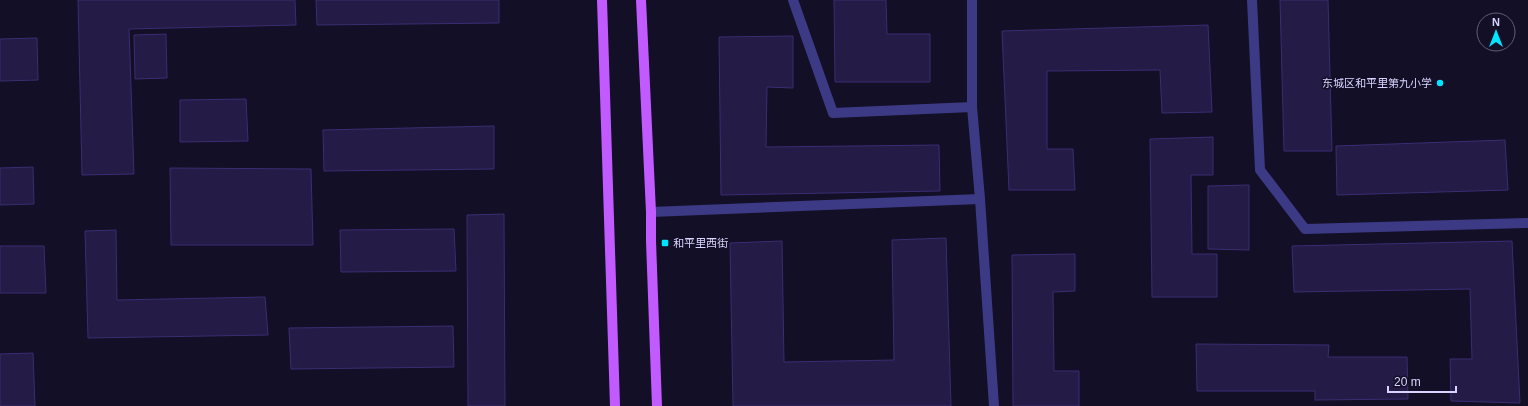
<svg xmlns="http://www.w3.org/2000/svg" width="1528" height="406" font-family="Arial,'Noto Sans SC',sans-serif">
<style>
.building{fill:#241b47;stroke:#3b2d73}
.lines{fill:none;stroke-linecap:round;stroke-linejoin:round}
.minor{stroke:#3d3a85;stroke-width:10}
.primary{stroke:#c25bff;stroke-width:10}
.poi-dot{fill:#00e5ff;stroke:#130f26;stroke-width:1.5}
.labels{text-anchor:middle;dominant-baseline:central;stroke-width:3;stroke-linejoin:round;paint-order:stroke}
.poi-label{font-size:11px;fill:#d9d4ff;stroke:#130f26;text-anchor:end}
</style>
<rect width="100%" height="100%" fill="#130f26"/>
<!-- building -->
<g class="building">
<path d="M78 0H295L296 25 129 29 134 174 82 175Z"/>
<path d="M316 0H499V23L317 25Z"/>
<path d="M834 0H886L887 34H930V82H835Z"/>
<path d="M1280 0H1328L1332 151H1284Z"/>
<path d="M1208 25 1212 112 1162 113 1160 70 1047 71V149H1073L1075 190H1009L1002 31Z"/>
<path d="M166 34 167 78 135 79 134 35Z"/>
<path d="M793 36V88L767 87 766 147 939 145 940 191 721 195 719 37Z"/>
<path d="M37 38 38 80 0 81V39Z"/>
<path d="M246 99 248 141 180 142V100Z"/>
<path d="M494 126V169L324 171 323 130Z"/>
<path d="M1213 137V175H1191L1192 254H1217V297H1152L1150 139Z"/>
<path d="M1505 140 1508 190 1337 195 1336 146Z"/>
<path d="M33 167 34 204 0 205V168Z"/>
<path d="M170 168 311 169 313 245H171Z"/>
<path d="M1249 185V250L1208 249V186Z"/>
<path d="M504 214 505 406H468L467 215Z"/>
<path d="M454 229 456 271 341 272 340 230Z"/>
<path d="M116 230 117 300 265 297 268 335 88 338 85 231Z"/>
<path d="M946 238 951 406H733L730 243 782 241 784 362 894 360 892 240Z"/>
<path d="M1512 241 1520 403 1451 401 1450 359H1472L1470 289 1294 292 1292 246Z"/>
<path d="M0 246H44L46 293H0Z"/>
<path d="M1075 254V291L1053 292 1054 371H1079V406H1013L1012 255Z"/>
<path d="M453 326 454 367 291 369 289 328Z"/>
<path d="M1196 344 1329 345 1328 357H1407L1408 399 1315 400V391H1197Z"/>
<path d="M33 353 35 406H0V354Z"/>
</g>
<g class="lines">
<!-- minor -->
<g class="minor">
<path d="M793 0 833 113 972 107"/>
<path d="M972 0V107L980 199 994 406"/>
<path d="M1252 0 1260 170 1305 229 1528 223"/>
<path d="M651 212 980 199"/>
</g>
<!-- primary -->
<g class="primary">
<path d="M602 0 615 406"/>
<path d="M641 0 651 212V241L657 406"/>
</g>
</g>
<!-- markers -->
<g class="poi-dot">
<circle cx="1440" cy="83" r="4"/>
<rect x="661" y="239" width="8" height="8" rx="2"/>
</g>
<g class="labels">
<!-- poi labels -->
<g class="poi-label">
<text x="1432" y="83">东城区和平里第九小学</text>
<text x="673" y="243" text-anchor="start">和平里西街</text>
</g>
</g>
<!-- north arrow -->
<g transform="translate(1496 32)"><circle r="19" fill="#130f26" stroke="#625e7d"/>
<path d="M0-3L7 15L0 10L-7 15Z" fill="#00e5ff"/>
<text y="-6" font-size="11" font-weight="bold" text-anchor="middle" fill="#d9d4ff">N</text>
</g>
<!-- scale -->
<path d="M1388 386v6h68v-6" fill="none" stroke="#d9d4ff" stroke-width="2"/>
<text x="1394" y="386" font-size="12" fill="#d9d4ff" stroke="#130f26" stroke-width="3" paint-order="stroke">20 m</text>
</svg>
